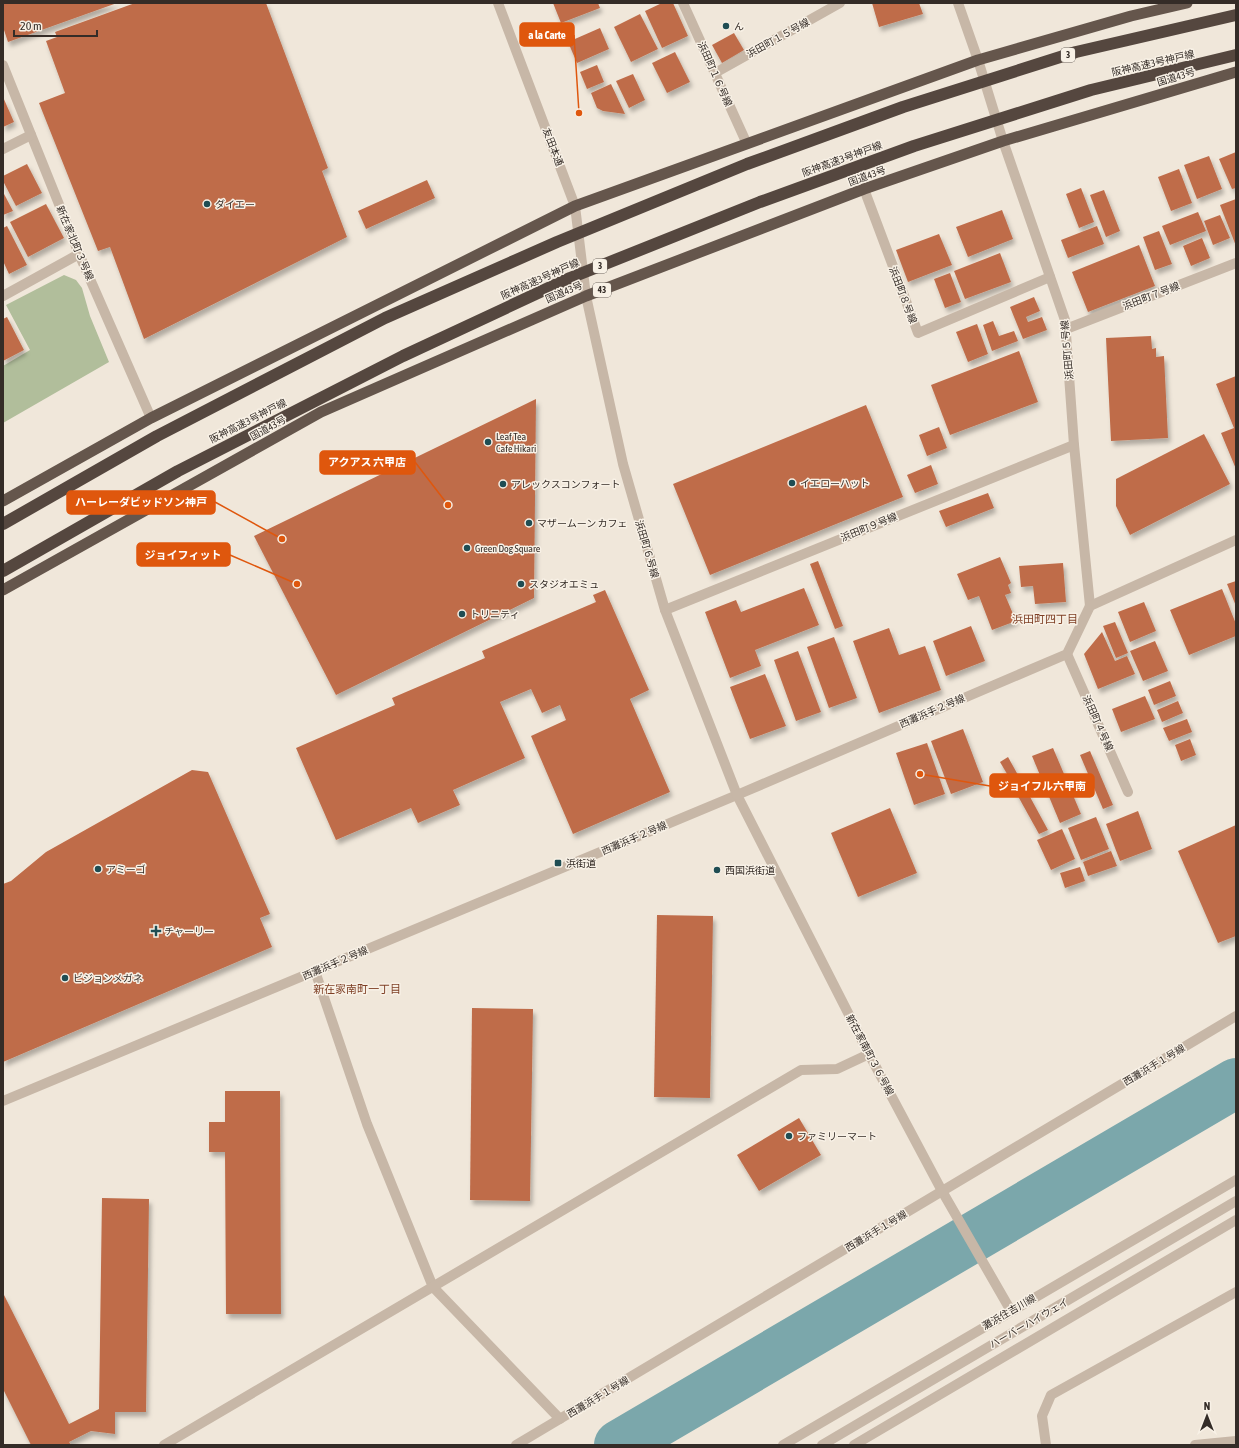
<svg xmlns="http://www.w3.org/2000/svg" width="1239" height="1448" font-family="'Asap Condensed','Noto Sans JP',sans-serif">
<style>
.green{fill:#b1be9b}
.lines{fill:none;stroke-linecap:round;stroke-linejoin:round}
.river{stroke:#7ba7ab;stroke-width:50}
.building{fill:#bf6c49;filter:url(#shadow)}
.service{stroke:#c7b7a7;stroke-width:10}
.minor{stroke:#c7b7a7;stroke-width:10}
.tertiary{stroke:#c7b7a7;stroke-width:10}
.trunk{stroke:#65564c;stroke-width:11}
.motorway-bridge{stroke:#55473f;stroke-width:12}
.poi-dot{fill:#1f4d53;stroke:#f8f1e6;stroke-width:1.5}
.labels{text-anchor:middle;dominant-baseline:central;stroke-width:3;stroke-linejoin:round;paint-order:stroke}
.shield{fill:#f8f1e6;stroke:#6f6760;stroke-width:1}
.shield-label{font-size:9px;font-weight:bold;fill:#342c27}
.poi-label{font-size:10px;fill:#342c27;stroke:#f8f1e6;text-anchor:start}
.street-label{font-size:10px;fill:#342c27;stroke:#f8f1e6}
.neighbourhood-label{font-size:11px;fill:#7e3f25;stroke:#f8f1e6}
.leader{fill:none;stroke:#df570d;stroke-width:1.5}
.callout-dot{fill:#df570d;stroke:#f8f1e6;stroke-width:1.5}
.callout{fill:#df570d;stroke:#df570d;stroke-width:1.5}
.callout-label{font-size:11px;text-anchor:middle;font-weight:bold;fill:#fff}
</style>
<defs>
<filter id="shadow"><feDropShadow dx="2.5" dy="4.5" stdDeviation="2" flood-color="#0004"/></filter>
</defs>
<rect width="100%" height="100%" fill="#f0e7da"/>
<!-- green -->
<path class="green" d="M64 275 76 280 82 288 90 316 109 362 3 423V366L30 350 6 305Z"/>
<g class="lines">
<!-- river -->
<path class="river" d="M619 1445 1236 1083"/>
</g>
<!-- building -->
<g class="building">
<path d="M3 3H117L8 42 3 27Z"/>
<path d="M135 3H266L328 168 322 171 347 237 144 339 110 247 98 251 39 103 65 93 46 41 57 37 55 32Z"/>
<path d="M553 3H598L600 8 561 23Z"/>
<path d="M662 3H673L688 36 662 48 645 11Z"/>
<path d="M872 3H919L923 14 879 27Z"/>
<path d="M640 14 658 49 631 62 614 27Z"/>
<path d="M600 28 609 49 577 63 568 42Z"/>
<path d="M734 33 744 50 722 63 712 45Z"/>
<path d="M675 52 690 82 667 93 652 63Z"/>
<path d="M597 65 604 82 587 89 580 72Z"/>
<path d="M633 74 645 100 629 108 616 81Z"/>
<path d="M611 84 625 114 603 111 597 108 591 93Z"/>
<path d="M3 97 14 122 3 127Z"/>
<path d="M1236 152V188L1232 189 1219 159Z"/>
<path d="M1209 156 1222 189 1197 199 1184 165Z"/>
<path d="M27 164 42 193 16 206 3 181V176Z"/>
<path d="M1179 169 1192 203 1171 211 1158 177Z"/>
<path d="M427 180 435 198 366 229 358 211Z"/>
<path d="M1081 188 1094 222 1079 228 1066 194Z"/>
<path d="M1104 190 1120 231 1106 237 1090 195Z"/>
<path d="M3 192 13 211 3 215Z"/>
<path d="M1236 199V246L1220 205Z"/>
<path d="M46 204 64 238 28 257 10 222Z"/>
<path d="M1002 210 1013 239 968 257 956 227Z"/>
<path d="M1198 212 1206 231 1170 245 1162 226Z"/>
<path d="M1220 215 1230 238 1213 245 1204 221Z"/>
<path d="M7 226 27 265 9 274 3 261V228Z"/>
<path d="M1097 226 1104 244 1068 258 1061 240Z"/>
<path d="M1159 231 1172 264 1155 270 1143 237Z"/>
<path d="M939 234 952 265 908 282 896 250Z"/>
<path d="M1202 238 1210 258 1191 266 1183 246Z"/>
<path d="M1139 245 1155 286 1088 312 1072 272Z"/>
<path d="M1000 253 1011 282 965 299 954 271Z"/>
<path d="M950 273 961 302 945 308 934 279Z"/>
<path d="M1034 297 1040 311 1026 317 1028 322 1042 317 1047 330 1023 339 1010 307Z"/>
<path d="M7 317 24 350 3 361V319Z"/>
<path d="M993 321 999 336 1014 331 1018 341 992 351 983 325Z"/>
<path d="M977 324 988 354 968 362 956 332Z"/>
<path d="M1151 336 1152 349 1156 348V357L1164 356 1168 438 1111 441 1106 338Z"/>
<path d="M1019 351 1038 402 950 435 931 385Z"/>
<path d="M1236 376V469L1221 433 1234 428 1216 384Z"/>
<path d="M536 399 534 598 336 695 254 536Z"/>
<path d="M866 405 903 497 710 575 673 484Z"/>
<path d="M939 427 947 448 927 456 919 435Z"/>
<path d="M1204 434 1230 484 1130 535 1116 506V479Z"/>
<path d="M931 465 938 484 915 493 907 475Z"/>
<path d="M988 493 994 508 946 527 939 511Z"/>
<path d="M1000 557 1011 583 1008 585 1011 593 1005 595 1016 621 992 630 979 596 968 600 957 574Z"/>
<path d="M818 561 843 626 835 629 810 564Z"/>
<path d="M1063 563 1066 602 1035 604 1033 586 1021 587 1019 566Z"/>
<path d="M1236 581V606L1227 584Z"/>
<path d="M804 588 819 625 755 650 761 666 730 678 705 612 736 600 741 612Z"/>
<path d="M1222 589 1236 624V636L1189 655 1170 610Z"/>
<path d="M605 590 649 690 630 699 670 792 573 834 531 736 566 720 560 705 542 713 531 689 500 702 525 758 453 790 460 805 418 823 411 808 336 840 296 748 395 705 392 698 485 658 482 651 596 602 593 595Z"/>
<path d="M1144 602 1156 631 1130 642 1118 612Z"/>
<path d="M1115 622 1128 653 1116 658 1103 626Z"/>
<path d="M971 626 985 661 946 676 933 641Z"/>
<path d="M889 628 899 655 925 646 941 690 879 713 853 641Z"/>
<path d="M1102 632 1115 661 1127 656 1135 674 1098 689 1084 654Z"/>
<path d="M834 637 857 698 829 708 807 647Z"/>
<path d="M1155 641 1168 671 1143 681 1130 651Z"/>
<path d="M798 651 821 712 796 721 774 660Z"/>
<path d="M765 674 786 726 750 739 730 687Z"/>
<path d="M1170 681 1176 696 1154 705 1148 690Z"/>
<path d="M1145 696 1155 719 1121 732 1112 709Z"/>
<path d="M1178 701 1183 713 1162 722 1157 710Z"/>
<path d="M1187 719 1192 732 1169 741 1163 728Z"/>
<path d="M963 729 983 782 951 794 931 741Z"/>
<path d="M1190 739 1196 755 1181 761 1175 745Z"/>
<path d="M927 743 945 794 914 805 896 753Z"/>
<path d="M1053 748 1081 814 1060 823 1032 756Z"/>
<path d="M1090 751 1113 805 1103 809 1080 755Z"/>
<path d="M1008 757 1018 775 1010 779 1000 762Z"/>
<path d="M192 770 208 772 270 914 260 918 272 947 3 1062V884L11 881 46 852Z"/>
<path d="M1023 784 1048 830 1039 834 1014 789Z"/>
<path d="M890 808 917 873 858 897 831 833Z"/>
<path d="M1138 811 1152 849 1120 861 1106 824Z"/>
<path d="M1096 817 1109 849 1081 860 1068 828Z"/>
<path d="M1236 825V936L1218 943 1178 851Z"/>
<path d="M1062 829 1075 859 1051 870 1037 840Z"/>
<path d="M1111 851 1117 866 1088 876 1083 862Z"/>
<path d="M1080 867 1085 881 1065 888 1060 873Z"/>
<path d="M657 915 713 916 710 1098 654 1097Z"/>
<path d="M472 1008 533 1009 530 1201 470 1200Z"/>
<path d="M225 1091H280L281 1314H226L225 1152H209V1122H225Z"/>
<path d="M799 1118 821 1155 759 1191 737 1155Z"/>
<path d="M102 1198 149 1199 146 1412H115V1434L91 1431 69 1442 71 1445H31L3 1389V1293L69 1424 99 1409Z"/>
</g>
<g class="lines">
<!-- service -->
<g class="service">
<path d="M683 3 747 144"/>
<path d="M715 73 840 3"/>
<path d="M864 189 918 333 1050 277"/>
<path d="M1066 329 1236 263"/>
<path d="M315 971 367 1124 433 1287 560 1419"/>
<path d="M1046 1445 1042 1416 1051 1395 1236 1292"/>
<path d="M1195 1445 1236 1441"/>
</g>
<!-- minor -->
<g class="minor">
<path d="M958 3 978 60 1003 141 1065 320 1074 445 1090 606"/>
<path d="M3 65 79 254 151 418"/>
<path d="M3 149 31 135"/>
<path d="M3 296 79 254"/>
<path d="M665 610 1074 445"/>
<path d="M1067 654 1128 792"/>
<path d="M3 1101 737 795"/>
<path d="M164 1445 801 1070 837 1069 869 1054"/>
</g>
<!-- tertiary -->
<g class="tertiary">
<path d="M498 3 575 206 586 296 623 464 665 610 737 795 869 1054 942 1191 1011 1311"/>
<path d="M737 795 1067 654 1090 606 1236 540"/>
<path d="M516 1445 1236 1016"/>
<path d="M783 1445 1236 1180"/>
<path d="M822 1445 1236 1201"/>
<path d="M854 1445 1236 1220"/>
</g>
<!-- trunk -->
<g class="trunk">
<path d="M3 501 151 418 575 206 978 60 1131 16 1187 3"/>
<path d="M3 590 321 412 586 296 864 189 1003 141 1236 72"/>
</g>
<!-- motorway-bridge -->
<g class="motorway-bridge">
<path d="M3 524 157 436 385 318 557 242 747 164 903 107 1076 52 1236 15"/>
<path d="M3 571 178 471 403 356 570 278 760 202 914 146 1091 90 1236 55"/>
</g>
</g>
<!-- markers -->
<g class="poi-dot">
<circle cx="726" cy="26" r="4"/>
<circle cx="207" cy="204" r="4"/>
<circle cx="488" cy="442" r="4"/>
<circle cx="792" cy="483" r="4"/>
<circle cx="503" cy="484" r="4"/>
<circle cx="529" cy="523" r="4"/>
<circle cx="467" cy="548" r="4"/>
<circle cx="521" cy="584" r="4"/>
<circle cx="462" cy="614" r="4"/>
<rect x="554" y="859" width="8" height="8" rx="2"/>
<circle cx="98" cy="869" r="4"/>
<circle cx="717" cy="870" r="4"/>
<path d="M154 925h4v4h4v4h-4v4h-4v-4h-4v-4h4z"/>
<circle cx="65" cy="978" r="4"/>
<circle cx="789" cy="1136" r="4"/>
</g>
<g class="labels">
<!-- shield labels -->
<g class="shield">
<rect x="1061" y="48" width="14" height="14" rx="3"/>
<rect x="593" y="259" width="14" height="14" rx="3"/>
<rect x="593" y="283" width="18" height="14" rx="3"/>
</g>
<g class="shield-label">
<text x="1068" y="55">3</text>
<text x="600" y="266">3</text>
<text x="602" y="290">43</text>
</g>
<!-- poi labels -->
<g class="poi-label">
<text x="734" y="26">ん</text>
<text x="215" y="204">ダイエー</text>
<text x="496" y="436">Leaf Tea<tspan x="496" dy="12">Cafe Hikari</tspan></text>
<text x="800" y="483">イエローハット</text>
<text x="511" y="484">アレックスコンフォート</text>
<text x="537" y="523">マザームーン カフェ</text>
<text x="475" y="548">Green Dog Square</text>
<text x="529" y="584">スタジオエミュ</text>
<text x="470" y="614">トリニティ</text>
<text x="566" y="863">浜街道</text>
<text x="106" y="869">アミーゴ</text>
<text x="725" y="870">西国浜街道</text>
<text x="164" y="931">チャーリー</text>
<text x="73" y="978">ビジョンメガネ</text>
<text x="797" y="1136">ファミリーマート</text>
</g>
<!-- street labels -->
<g class="street-label">
<text transform="translate(778 38) rotate(-29)">浜田町１５号線</text>
<text transform="translate(1153 63) rotate(-13)">阪神高速3号神戸線</text>
<text transform="translate(715 74) rotate(66)">浜田町１６号線</text>
<text transform="translate(1176 77) rotate(-17)">国道43号</text>
<text transform="translate(553 147) rotate(69)">友田本通</text>
<text transform="translate(842 159) rotate(-20)">阪神高速3号神戸線</text>
<text transform="translate(867 176) rotate(-20)">国道43号</text>
<text transform="translate(75 243) rotate(67)">新在家北町３号線</text>
<text transform="translate(540 279) rotate(-24)">阪神高速3号神戸線</text>
<text transform="translate(564 292) rotate(-23)">国道43号</text>
<text transform="translate(903 295) rotate(69)">浜田町８号線</text>
<text transform="translate(1151 296) rotate(-21)">浜田町７号線</text>
<text transform="translate(1067 350) rotate(-95)">浜田町５号線</text>
<text transform="translate(248 421) rotate(-27)">阪神高速3号神戸線</text>
<text transform="translate(268 428) rotate(-29)">国道43号</text>
<text transform="translate(869 527) rotate(-22)">浜田町９号線</text>
<text transform="translate(647 549) rotate(74)">浜田町６号線</text>
<text transform="translate(932 711) rotate(-23)">西灘浜手２号線</text>
<text transform="translate(1098 723) rotate(66)">浜田町４号線</text>
<text transform="translate(634 838) rotate(-23)">西灘浜手２号線</text>
<text transform="translate(335 963) rotate(-23)">西灘浜手２号線</text>
<text transform="translate(870 1055) rotate(62)">新在家南町３６号線</text>
<text transform="translate(1154 1065) rotate(-31)">西灘浜手１号線</text>
<text transform="translate(876 1231) rotate(-31)">西灘浜手１号線</text>
<text transform="translate(1009 1312) rotate(-30)">灘浜住吉川線</text>
<text transform="translate(1029 1323) rotate(-30)">ハーバーハイウェイ</text>
<text transform="translate(598 1397) rotate(-31)">西灘浜手１号線</text>
</g>
<!-- neighbourhood labels -->
<g class="neighbourhood-label">
<text x="1045" y="619">浜田町四丁目</text>
<text x="357" y="989">新在家南町一丁目</text>
</g>
</g>
<!-- callouts -->
<path class="leader" d="M579 113L574 35M448 505L415 462M282 539L215 502M297 584L230 555M920 774L990 786"/>
<g class="callout-dot">
<circle cx="579" cy="113" r="4"/>
<circle cx="448" cy="505" r="4"/>
<circle cx="282" cy="539" r="4"/>
<circle cx="297" cy="584" r="4"/>
<circle cx="920" cy="774" r="4"/>
</g>
<g class="callout">
<rect x="520" y="23" width="54" height="23" rx="4"/>
<rect x="320" y="451" width="95" height="23" rx="4"/>
<rect x="67" y="491" width="148" height="23" rx="4"/>
<rect x="137" y="543" width="93" height="23" rx="4"/>
<rect x="990" y="774" width="104" height="23" rx="4"/>
</g>
<g class="callout-label">
<text x="547" y="39">a la Carte</text>
<text x="367" y="466">アクアス 六甲店</text>
<text x="141" y="506">ハーレーダビッドソン神戸</text>
<text x="183" y="559">ジョイフィット</text>
<text x="1042" y="790">ジョイフル六甲南</text>
</g>
<!-- border -->
<rect width="1239" height="1448" fill="none" stroke="#342c27" stroke-width="8"/>
<!-- north arrow -->
<g transform="translate(1207 1416)" stroke="#f8f1e6" stroke-width="3" paint-order="stroke">
<path d="M0-3L7 15L0 10L-7 15Z" fill="#342c27"/>
<text y="-6" font-size="11" font-weight="bold" text-anchor="middle" fill="#342c27">N</text>
</g>
<!-- scale -->
<path d="M14 30v6h83v-6" fill="none" stroke="#342c27" stroke-width="2"/>
<text x="20" y="30" font-size="12" fill="#342c27" stroke="#f8f1e6" stroke-width="3" paint-order="stroke">20 m</text>
</svg>
